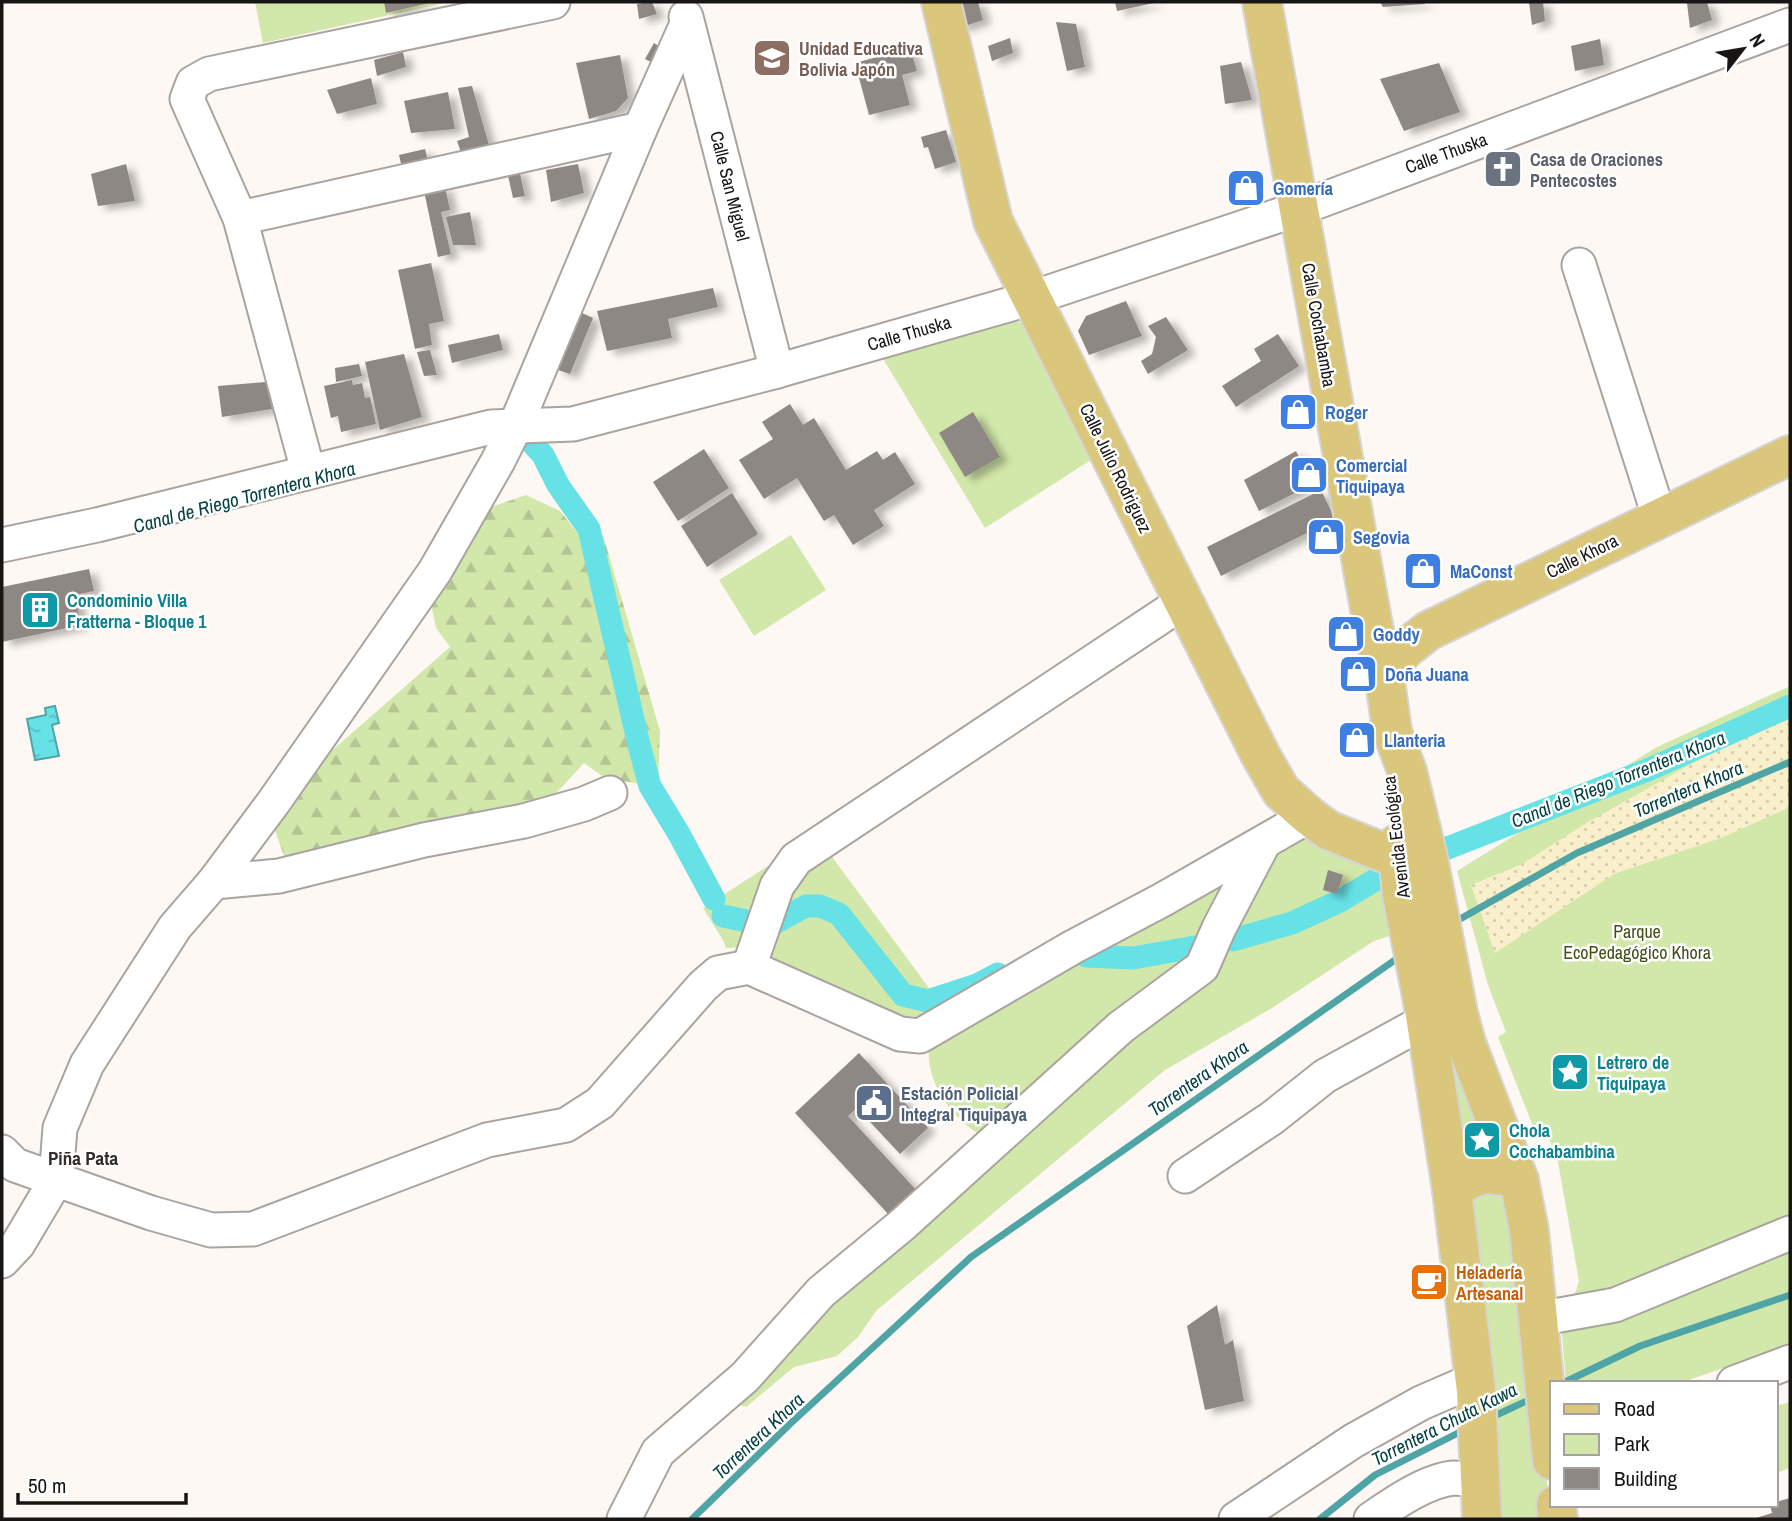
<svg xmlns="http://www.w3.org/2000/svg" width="1792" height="1521" font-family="'Archivo Narrow',sans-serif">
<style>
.green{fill:#d2e7aa}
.forest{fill:url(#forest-firs)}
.sand{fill:url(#sand-dots)}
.water{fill:url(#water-ripples);stroke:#4fa4a6;stroke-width:2}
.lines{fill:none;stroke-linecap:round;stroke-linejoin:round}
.stream{stroke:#4fa4a6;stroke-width:7}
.canal{stroke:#66e1e5;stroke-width:23}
.building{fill:#8d8884;filter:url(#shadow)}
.minor-casing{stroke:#a9a49f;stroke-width:37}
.major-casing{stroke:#d5d5d5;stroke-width:42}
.minor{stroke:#fff;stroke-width:33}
.major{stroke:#dac77c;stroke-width:38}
.labels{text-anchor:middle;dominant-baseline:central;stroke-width:5;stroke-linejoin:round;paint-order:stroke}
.education-label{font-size:18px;font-weight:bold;fill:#785e54;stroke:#fff;text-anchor:start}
.street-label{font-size:18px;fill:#181614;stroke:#fff}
.worship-label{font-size:18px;font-weight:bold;fill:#5b616d;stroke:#fff;text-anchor:start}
.shop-label{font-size:18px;font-weight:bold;fill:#366cbe;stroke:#fff;text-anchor:start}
.culture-label{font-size:18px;font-weight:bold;fill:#0d838f;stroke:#fff;text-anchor:start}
.park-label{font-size:18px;fill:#3f4f16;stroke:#fff}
.service-label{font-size:18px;font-weight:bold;fill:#4e5e75;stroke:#fff;text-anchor:start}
.food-label{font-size:18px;font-weight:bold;fill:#c56008;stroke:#fff;text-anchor:start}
.water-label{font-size:19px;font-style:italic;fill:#054143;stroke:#fff}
.neighbourhood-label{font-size:19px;font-weight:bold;fill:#322e2a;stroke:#fff}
</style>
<defs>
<pattern id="forest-firs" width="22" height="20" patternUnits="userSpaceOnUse" patternTransform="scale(1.75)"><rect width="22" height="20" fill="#d2e7aa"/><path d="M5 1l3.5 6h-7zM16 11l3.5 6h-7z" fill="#b4c591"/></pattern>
<pattern id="sand-dots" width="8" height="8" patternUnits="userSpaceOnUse" patternTransform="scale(1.75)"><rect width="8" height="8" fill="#f9efca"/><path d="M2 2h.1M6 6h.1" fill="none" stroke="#d5ccad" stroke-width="1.8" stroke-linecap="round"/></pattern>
<pattern id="water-ripples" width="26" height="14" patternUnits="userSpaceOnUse" patternTransform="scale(1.75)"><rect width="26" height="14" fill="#66e1e5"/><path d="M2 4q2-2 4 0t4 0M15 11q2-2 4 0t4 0" fill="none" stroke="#58c0c4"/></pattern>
<filter id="shadow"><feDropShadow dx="8" dy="4.5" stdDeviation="3.5" flood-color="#0004"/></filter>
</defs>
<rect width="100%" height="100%" fill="#fdf8f3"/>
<!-- green -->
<g class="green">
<path d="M255 2H448L263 43Z"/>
<path d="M1008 321 1021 322 1094 458 985 528 882 357Z"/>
<path d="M791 535 826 590 754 636 719 580Z"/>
<path d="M1790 686V1345L1680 1383H1566L1562 1335 1579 1281 1558 1162 1547 1133 1536 1134 1498 1037 1506 1032 1488 985 1457 871 1657 747Z"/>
<path d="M1320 837 1390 863 1399 933 1374 941 1272 1008 1165 1070 877 1310 858 1337 837 1356 794 1367 746 1407 728 1401 993 1156 1215 970 1266 856 1290 841Z"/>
<path d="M827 850 943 1007C936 1010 929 1015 922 1016 892 1023 797 973 770 956L785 892Z"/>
<path d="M777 860 745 947 726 948 724 942 703 908Z"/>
<path d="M1237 870 1191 967 982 1136C950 1117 925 1082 929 1044Z"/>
<path d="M1447 1034 1507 1157 1466 1167Z"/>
<path d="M1506 1187 1543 1439 1550 1519H1494L1472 1202 1475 1196Z"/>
<path d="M1790 1402V1468L1776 1473V1406Z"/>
</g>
<!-- forest -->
<path class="forest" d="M526 495 560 511 580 536 603 535 660 731 658 787 605 778 584 763 545 805 285 859 275 830 327 755 450 647 436 628 431 604 491 507Z"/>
<!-- sand -->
<path class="sand" d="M1790 716V807L1721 838 1614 874 1495 953 1471 885 1522 864 1588 822 1741 736Z"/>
<!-- water -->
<path class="water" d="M55 706 59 723 52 725 59 756 35 760 27 719 46 715 45 708Z"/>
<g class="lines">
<!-- stream -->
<g class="stream">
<path d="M1453 923 1577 853 1790 762"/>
<path d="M1563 1383 1640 1346 1790 1295"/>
<path d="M1490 1418 1533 1398"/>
<path d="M692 1519 791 1423 971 1257 1402 955"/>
<path d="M1320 1519 1375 1475 1466 1429"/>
</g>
<!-- canal -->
<g class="canal">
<path d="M533 444 543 455 558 485 589 529 639 745 650 786 679 834 714 899"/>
<path d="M1445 849 1650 769 1790 706"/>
<path d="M723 916 756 923"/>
<path d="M773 924 806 906H820L839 914 903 995 928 1001 977 985 998 974"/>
<path d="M1233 940 1292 923 1340 901 1380 877"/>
<path d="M1086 956 1133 958 1195 947"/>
</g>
</g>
<!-- building -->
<g class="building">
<path d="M384 2H429V3L386 13Z"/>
<path d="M652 2 657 14 639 19 637 4Z"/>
<path d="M955 2H978L983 20 959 28Z"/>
<path d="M1115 2H1154V3L1117 11Z"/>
<path d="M1380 2H1425V4L1383 7Z"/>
<path d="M1529 2H1543L1545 21 1532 25Z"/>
<path d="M1707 2 1712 20 1690 28 1687 3Z"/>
<path d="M1056 22 1076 24 1085 67 1067 71Z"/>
<path d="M1010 38 1013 53 992 61 988 46Z"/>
<path d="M1600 39 1604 65 1575 71 1571 46Z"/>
<path d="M654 43 660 47 653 63 645 59Z"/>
<path d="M910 48 917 71 902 75 910 105 869 115 855 63Z"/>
<path d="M403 52 406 67 377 76 374 60Z"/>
<path d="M620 55 628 98 616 111 589 119 576 63Z"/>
<path d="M1241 62 1252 100 1225 104 1220 66Z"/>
<path d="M1439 63 1460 112 1404 131 1380 79Z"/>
<path d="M371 78 377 104 337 114 327 90Z"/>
<path d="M472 86 491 152 463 158 457 141 469 137 458 88Z"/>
<path d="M448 92 455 129 411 133 404 101Z"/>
<path d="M946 130 956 162 935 169 928 147 924 148 921 137Z"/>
<path d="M425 149 428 161 402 168 399 155Z"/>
<path d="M126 164 135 201 98 206 91 174Z"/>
<path d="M578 164 584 193 551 202 546 170Z"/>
<path d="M519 169 525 196 513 198 507 171Z"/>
<path d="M445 186 450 210 441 212 451 254 438 257 424 191Z"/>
<path d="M470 212 476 245H453L446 217Z"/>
<path d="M431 263 444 321 429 324 432 345 415 349 398 270Z"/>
<path d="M713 288 718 307 668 319 672 338 607 351 597 311Z"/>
<path d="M1126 301 1142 336 1089 355 1078 331 1086 316Z"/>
<path d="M580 312 593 318 570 374 555 369Z"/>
<path d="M1166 317 1188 350 1148 374 1141 361 1152 354 1156 337 1148 326Z"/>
<path d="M499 334 503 350 452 363 448 345Z"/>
<path d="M1278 334 1299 366 1236 407 1222 386 1261 361 1254 349Z"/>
<path d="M430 350 437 375 424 376 417 352Z"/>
<path d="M404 354 422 417 380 430 365 362Z"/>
<path d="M359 364 362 376 336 382 335 368Z"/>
<path d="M352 380 353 385 362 383 365 398 370 397 376 424 341 432 338 416 331 418 324 386Z"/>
<path d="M266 382 272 409 222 417 218 386Z"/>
<path d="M790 404 803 425 814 418 846 470 877 451 883 460 895 452 915 484 874 510 884 526 853 545 834 515 824 521 797 478 764 499 739 460 773 439 762 422Z"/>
<path d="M973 412 1000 457 965 477 939 433Z"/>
<path d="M704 449 729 488 678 521 653 482Z"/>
<path d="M1296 451 1313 484 1259 511 1244 480Z"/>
<path d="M1321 490 1335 519 1221 576 1207 547Z"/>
<path d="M732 493 758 534 707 567 681 526Z"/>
<path d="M89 569 94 591 75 595 81 625 2 642V587Z"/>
<path d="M1328 870 1343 875 1337 894 1323 890Z"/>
<path d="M859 1053 928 1128 900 1154 857 1108 848 1116 918 1192 891 1217 795 1113Z"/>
<path d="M1217 1305 1225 1345 1233 1340 1244 1401 1205 1410 1187 1326Z"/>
<path d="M1790 1498V1519H1753L1772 1513 1770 1505H1776V1502Z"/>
</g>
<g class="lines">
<!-- minor casing -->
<g class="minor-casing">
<g id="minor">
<path d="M686 17 777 371"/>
<path d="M240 218 640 129"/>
<path d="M1579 265 1660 519"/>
<path d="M308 471 240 218 187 99 193 83 209 74 553 2"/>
<path d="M2 545 97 525 491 427 573 424 777 371 1032 298 1298 209 1790 25"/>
<path d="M214 882 279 876 424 840 524 821 584 804 610 793"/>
<path d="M749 967 777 886 796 859 1183 602"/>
<path d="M2 1152 15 1165 151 1213 211 1230 253 1229 487 1140 566 1125 600 1103 703 986 718 973 749 967 900 1034 920 1036 1073 947 1162 900 1309 816"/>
<path d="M1185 1176 1272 1118 1325 1076 1425 1021"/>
<path d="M2 1261 18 1244 56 1180 60 1128 87 1064 175 927 214 882 273 803 435 571 498 461 515 427 640 129 687 24"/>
<path d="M1538 1319 1615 1305 1790 1233"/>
<path d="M1734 1383 1790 1362"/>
<path d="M624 1519 658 1452 745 1377 821 1292 902 1225 1121 1027 1202 967 1219 928 1263 844"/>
<path d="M1236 1519 1353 1441 1421 1403 1474 1380"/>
<path d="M1371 1519C1393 1504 1427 1480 1454 1478 1463 1478 1473 1481 1481 1482"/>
</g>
</g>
<!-- major casing -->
<g class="major-casing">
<g id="major">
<path d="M941 2 993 221 1260 754 1281 791 1309 816 1328 830 1399 859 1433 888"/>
<path d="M1262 2 1373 626 1384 673 1392 731 1407 771 1428 858 1458 1013 1466 1043 1519 1180 1529 1230 1552 1460"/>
<path d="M1384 673 1405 649 1428 631 1790 455"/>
<path d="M1397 844 1402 894 1422 996 1452 1190 1476 1391 1482 1519"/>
<path d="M1452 1190C1480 1171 1487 1171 1519 1180"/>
<path d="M1556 1505 1558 1519"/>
</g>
</g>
<!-- minor -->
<use href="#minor" class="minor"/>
<!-- major -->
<use href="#major" class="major"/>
</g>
<!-- icons -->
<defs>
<g id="school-square" transform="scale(2.0125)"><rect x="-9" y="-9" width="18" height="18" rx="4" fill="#8d6e63" stroke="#fff"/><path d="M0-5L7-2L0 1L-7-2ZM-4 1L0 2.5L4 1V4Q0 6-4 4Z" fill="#fff"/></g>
<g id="church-square" transform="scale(2.0125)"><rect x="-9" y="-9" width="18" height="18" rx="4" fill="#6b7280" stroke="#fff"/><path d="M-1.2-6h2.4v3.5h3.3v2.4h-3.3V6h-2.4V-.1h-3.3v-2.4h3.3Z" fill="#fff"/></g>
<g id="shop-square" transform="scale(2.0125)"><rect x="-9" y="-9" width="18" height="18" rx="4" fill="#3f7fe0" stroke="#fff"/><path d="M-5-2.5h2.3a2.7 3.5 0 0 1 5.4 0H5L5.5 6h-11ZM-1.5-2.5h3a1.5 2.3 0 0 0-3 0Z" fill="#fff"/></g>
<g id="building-square" transform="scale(2.0125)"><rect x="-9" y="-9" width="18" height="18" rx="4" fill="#0f9aa8" stroke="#fff"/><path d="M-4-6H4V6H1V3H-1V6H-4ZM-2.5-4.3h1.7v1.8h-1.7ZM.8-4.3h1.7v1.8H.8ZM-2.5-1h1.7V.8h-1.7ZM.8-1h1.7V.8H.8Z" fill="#fff"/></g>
<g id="sight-square" transform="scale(2.0125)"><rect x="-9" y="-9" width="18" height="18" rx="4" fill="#0f9aa8" stroke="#fff"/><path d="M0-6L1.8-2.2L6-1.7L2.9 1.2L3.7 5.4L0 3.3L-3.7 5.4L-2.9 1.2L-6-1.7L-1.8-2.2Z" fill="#fff"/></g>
<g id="civic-square" transform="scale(2.0125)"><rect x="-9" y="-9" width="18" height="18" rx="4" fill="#5c6f8a" stroke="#fff"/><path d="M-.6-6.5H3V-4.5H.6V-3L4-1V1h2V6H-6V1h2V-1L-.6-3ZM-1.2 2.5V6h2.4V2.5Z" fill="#fff"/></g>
<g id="cafe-square" transform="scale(2.0125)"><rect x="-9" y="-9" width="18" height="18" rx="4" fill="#e8710a" stroke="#fff"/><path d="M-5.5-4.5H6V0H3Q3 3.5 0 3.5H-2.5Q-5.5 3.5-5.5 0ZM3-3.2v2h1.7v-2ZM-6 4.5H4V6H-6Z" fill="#fff"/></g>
</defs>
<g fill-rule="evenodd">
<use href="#school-square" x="772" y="58"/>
<use href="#church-square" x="1503" y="169"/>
<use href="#shop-square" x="1246" y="188"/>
<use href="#shop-square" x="1298" y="412"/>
<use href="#shop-square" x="1309" y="475"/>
<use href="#shop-square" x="1326" y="537"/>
<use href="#shop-square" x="1423" y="571"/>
<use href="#building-square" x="40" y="610"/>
<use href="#shop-square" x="1346" y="634"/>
<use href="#shop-square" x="1358" y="674"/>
<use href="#shop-square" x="1357" y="740"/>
<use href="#sight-square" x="1570" y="1072"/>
<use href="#civic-square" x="874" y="1103"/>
<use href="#sight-square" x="1482" y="1140"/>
<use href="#cafe-square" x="1429" y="1282"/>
</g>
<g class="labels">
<!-- education labels -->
<g class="education-label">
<text x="799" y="48">Unidad Educativa<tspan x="799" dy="21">Bolivia Japón</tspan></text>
</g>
<!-- street labels -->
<g class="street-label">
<text transform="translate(1446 153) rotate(-20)">Calle Thuska</text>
<text transform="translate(730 186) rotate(76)">Calle San Miguel</text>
<text transform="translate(1319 325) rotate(80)">Calle Cochabamba</text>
<text transform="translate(909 333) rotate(-16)">Calle Thuska</text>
<text transform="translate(1116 468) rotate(64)">Calle Julio Rodriguez</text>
<text transform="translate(1582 556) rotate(-26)">Calle Khora</text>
<text transform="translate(1396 837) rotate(-97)">Avenida Ecológica</text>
</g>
<!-- worship labels -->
<g class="worship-label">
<text x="1530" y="159">Casa de Oraciones<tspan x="1530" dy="21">Pentecostes</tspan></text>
</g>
<!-- shop labels -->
<g class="shop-label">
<text x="1273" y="188">Gomería</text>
<text x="1325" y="412">Roger</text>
<text x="1336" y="465">Comercial<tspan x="1336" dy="21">Tiquipaya</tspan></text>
<text x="1353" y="537">Segovia</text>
<text x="1450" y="571">MaConst</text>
<text x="1373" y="634">Goddy</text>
<text x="1385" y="674">Doña Juana</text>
<text x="1384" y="740">Llanteria</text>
</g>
<!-- culture labels -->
<g class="culture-label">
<text x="67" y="600">Condominio Villa<tspan x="67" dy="21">Fratterna - Bloque 1</tspan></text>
<text x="1597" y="1062">Letrero de<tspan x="1597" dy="21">Tiquipaya</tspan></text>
<text x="1509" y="1130">Chola<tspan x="1509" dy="21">Cochabambina</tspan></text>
</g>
<!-- park labels -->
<g class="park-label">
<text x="1637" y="931">Parque<tspan x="1637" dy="21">EcoPedagógico Khora</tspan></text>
</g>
<!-- service labels -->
<g class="service-label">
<text x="901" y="1093">Estación Policial<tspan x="901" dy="21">Integral Tiquipaya</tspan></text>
</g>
<!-- food labels -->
<g class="food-label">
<text x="1456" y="1272">Heladería<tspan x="1456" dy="21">Artesanal</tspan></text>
</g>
<!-- water labels -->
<g class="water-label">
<text transform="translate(244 497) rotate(-15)">Canal de Riego Torrentera Khora</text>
<text transform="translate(1618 779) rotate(-22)">Canal de Riego Torrentera Khora</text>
<text transform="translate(1688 789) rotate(-23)">Torrentera Khora</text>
<text transform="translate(1198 1078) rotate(-35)">Torrentera Khora</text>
<text transform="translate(1444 1424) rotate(-27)">Torrentera Chuta Kawa</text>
<text transform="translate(758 1436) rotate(-43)">Torrentera Khora</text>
</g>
<!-- neighbourhood labels -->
<g class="neighbourhood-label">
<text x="83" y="1158">Piña Pata</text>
</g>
</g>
<!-- border -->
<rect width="1792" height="1521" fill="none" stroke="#181614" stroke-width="7"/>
<!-- legend -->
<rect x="1550" y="1381" width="228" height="126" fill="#ffffff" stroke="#a3a2a1" stroke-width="2"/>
<rect x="1564" y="1404" width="35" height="10" fill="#dac77c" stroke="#a3a2a1" stroke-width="2"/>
<text x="1614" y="1416" font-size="21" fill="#181614">Road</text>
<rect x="1564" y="1434" width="35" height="21" fill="#d2e7aa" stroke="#a3a2a1" stroke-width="2"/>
<text x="1614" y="1451" font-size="21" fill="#181614">Park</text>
<rect x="1564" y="1468" width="35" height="21" fill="#8d8884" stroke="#a3a2a1" stroke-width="2"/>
<text x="1614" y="1486" font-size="21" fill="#181614">Building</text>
<!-- north arrow -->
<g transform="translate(1743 49) rotate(59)" stroke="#ffffff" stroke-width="5" paint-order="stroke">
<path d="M0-5L12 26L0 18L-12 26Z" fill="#181614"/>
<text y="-10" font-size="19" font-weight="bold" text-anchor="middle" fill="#181614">N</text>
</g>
<!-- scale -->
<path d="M18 1493v10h168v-10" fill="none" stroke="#181614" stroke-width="3.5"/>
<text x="28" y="1493" font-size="21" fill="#181614" stroke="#ffffff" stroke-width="5" paint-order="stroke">50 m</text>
</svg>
